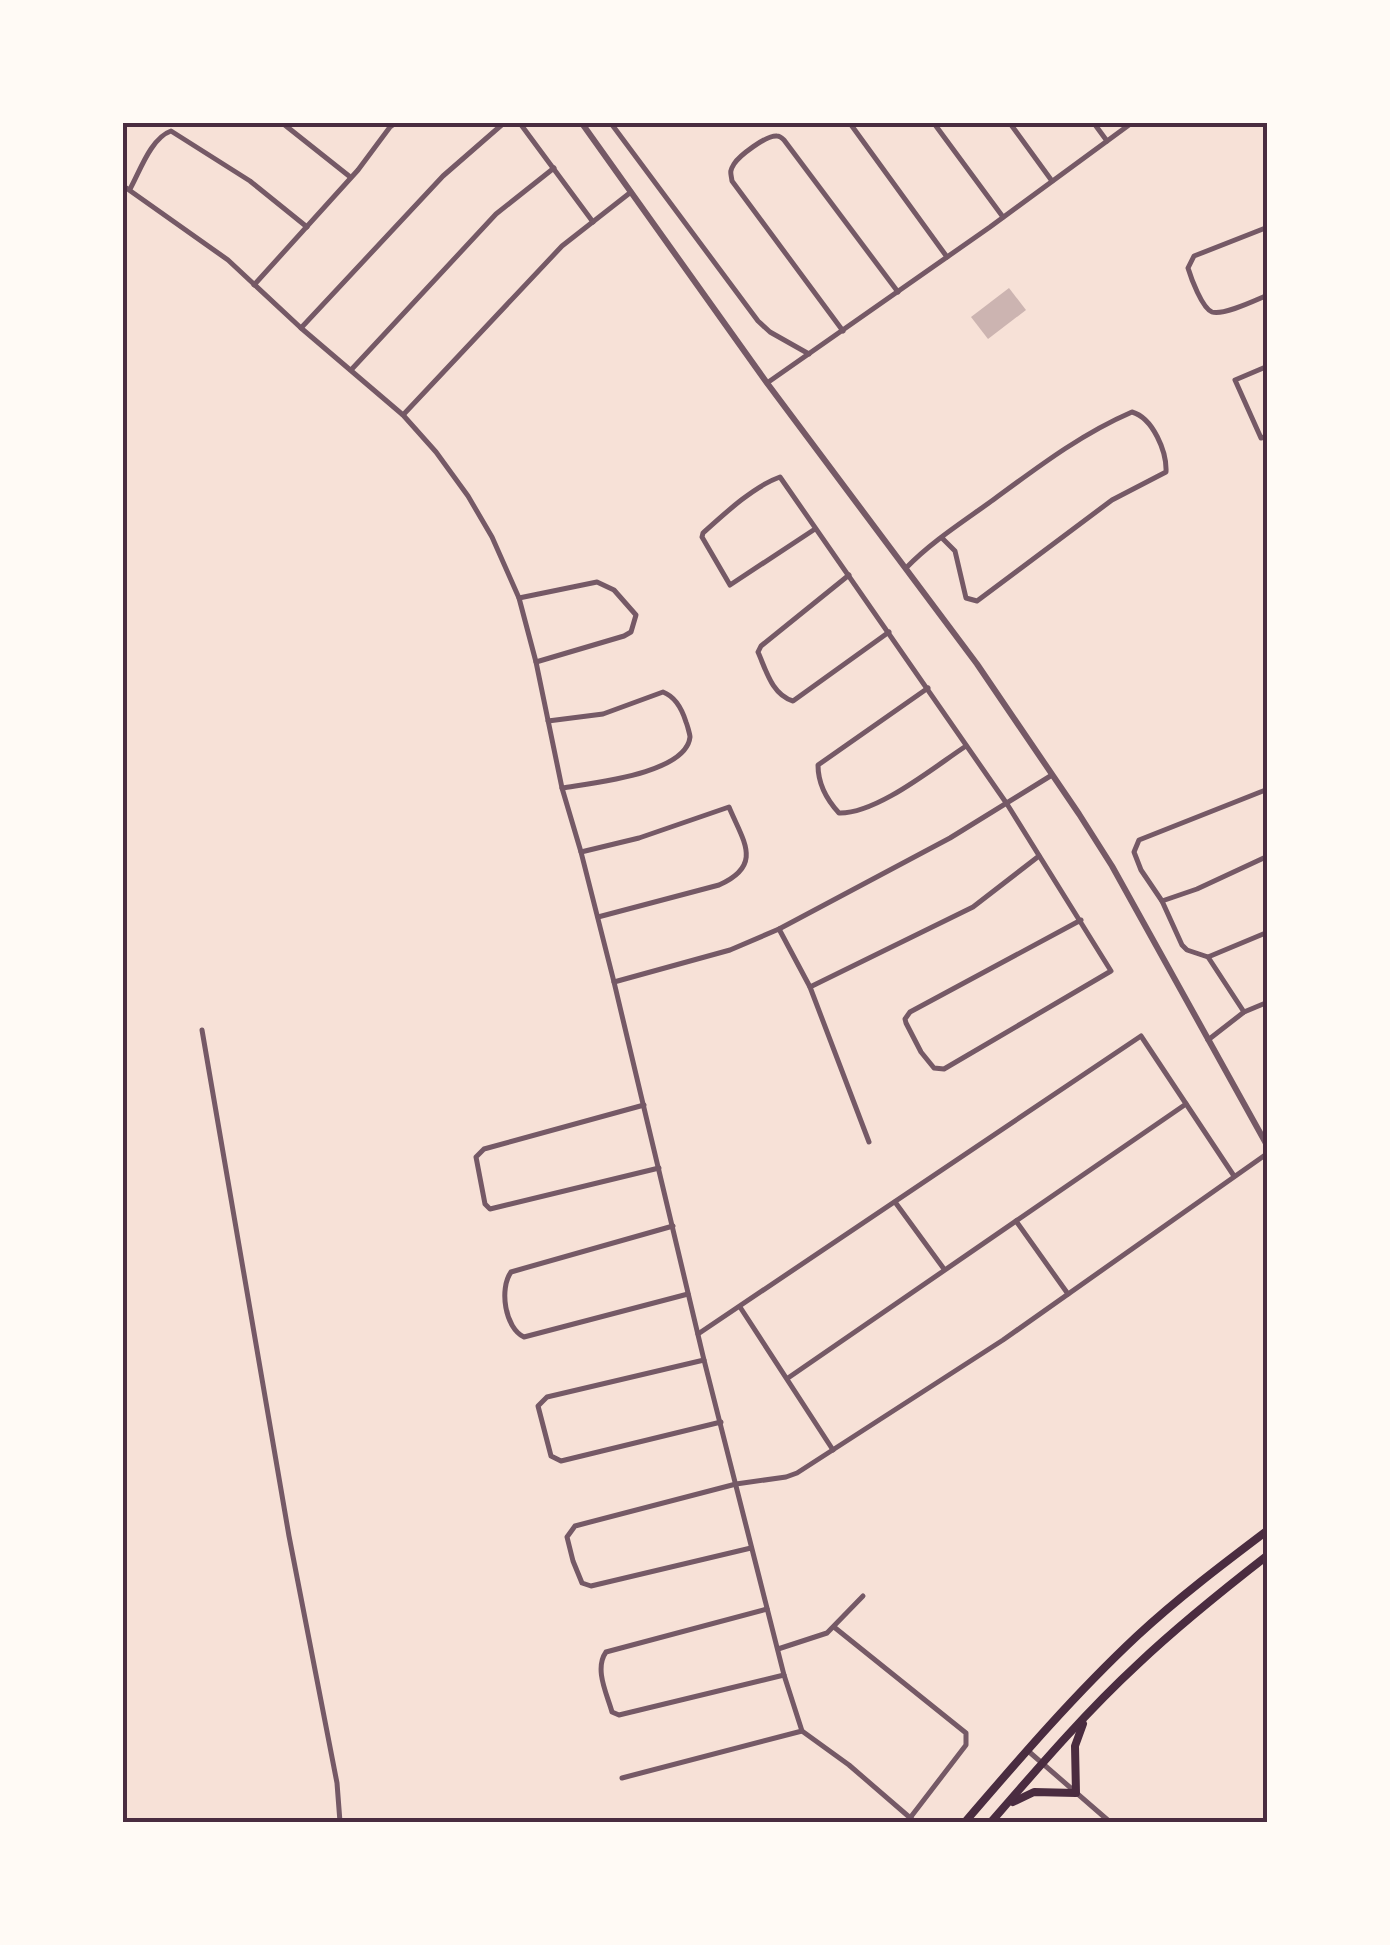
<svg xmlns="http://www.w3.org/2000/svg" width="1390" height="1945" font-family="Rubik,sans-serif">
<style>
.building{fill:#ccb4b1}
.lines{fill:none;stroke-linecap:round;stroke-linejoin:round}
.minor{stroke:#755966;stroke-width:5}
.tertiary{stroke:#755966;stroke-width:6}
.trunk{stroke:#4a2c40;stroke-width:8}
.neatline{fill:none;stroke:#4a2c40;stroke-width:4}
</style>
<rect width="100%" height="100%" fill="#f7e1d7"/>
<!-- building -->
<path class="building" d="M1009 288 1026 310 988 339 971 317Z"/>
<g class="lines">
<!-- minor -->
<g class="minor">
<path d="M281 122 349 176"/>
<path d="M519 122 593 222"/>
<path d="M610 122 758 321 770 332 809 354"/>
<path d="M849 122 947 257"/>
<path d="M933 122 1003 217"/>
<path d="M1009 122 1052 181"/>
<path d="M1093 122 1107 141"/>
<path d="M122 185 228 260 301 328 403 415 436 452 468 496 492 537 519 598 536 662 562 788 581 852 614 982 704 1360 784 1675 802 1731 849 1765 915 1822"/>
<path d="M130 189C140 171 151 138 171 131L250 181 307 227"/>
<path d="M1268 227 1194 256 1188 268C1191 278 1202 308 1212 312 1223 316 1256 300 1268 295"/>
<path d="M254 285 358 170 390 127 397 122"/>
<path d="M301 328 443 176 505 122"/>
<path d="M843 331 732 181C731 173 729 172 734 164 739 156 766 135 777 136 779 136 782 138 784 140L898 292"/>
<path d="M1268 366 1235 380 1261 438 1268 436"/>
<path d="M351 370 496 214 554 168"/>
<path d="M767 383 990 227 1133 122"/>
<path d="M403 415 562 246 631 192"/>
<path d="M815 529 730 585 702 537 703 533C723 515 754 486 780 477L1007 804 1111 971 944 1069 934 1068 921 1052 906 1023 905 1019 910 1012 1081 920"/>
<path d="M906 568C931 542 964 521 993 500 1038 467 1081 434 1132 412 1153 418 1167 452 1166 472L1112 500 977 601 966 598 955 551 942 538"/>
<path d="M849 575 761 646 758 652C766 670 772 695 793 701L889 632"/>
<path d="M519 598 597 582 614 590 636 615 631 632 624 636 536 662"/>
<path d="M928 688 818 765C818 784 827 800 839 813 877 814 934 767 966 746"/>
<path d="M548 721 603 714 663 692C676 697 682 709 686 722 687 724 690 735 690 737 686 774 591 783 562 788"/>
<path d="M581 852 639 838 729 807C743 841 764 865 719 885L598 917"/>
<path d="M1162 901 1141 870 1134 852 1139 840 1268 789"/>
<path d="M779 929 810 987"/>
<path d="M1208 957 1187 950 1182 945 1162 901 1197 889 1268 856"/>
<path d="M614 982 730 950 779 929 950 838 1052 775"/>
<path d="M1244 1012 1208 957 1268 932"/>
<path d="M202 1030 289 1536 337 1783 340 1822"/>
<path d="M1208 1040 1244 1012 1268 1002"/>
<path d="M644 1105 484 1149 476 1157 485 1204 490 1209 659 1168"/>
<path d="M869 1142 810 987 973 907 1039 856"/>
<path d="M895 1202 944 1269"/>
<path d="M1016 1221 1068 1294"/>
<path d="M673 1226 511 1272C499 1289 505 1328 524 1337L688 1294"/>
<path d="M740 1307 833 1450"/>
<path d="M698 1334 1141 1036 1234 1176"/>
<path d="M704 1360 547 1397 538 1406 551 1456 561 1461 721 1422"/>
<path d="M788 1378 1186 1104"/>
<path d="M751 1548 591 1586 582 1583 573 1561 567 1537 575 1526 736 1484 786 1477 797 1473 1003 1340 1268 1153"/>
<path d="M767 1609 606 1652C594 1669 607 1694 612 1712L619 1715 784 1675"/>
<path d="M834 1627 966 1733V1745L910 1818"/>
<path d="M778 1649 827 1633 863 1596"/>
<path d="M1027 1750 1110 1822"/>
<path d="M622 1778 802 1731"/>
</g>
<!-- tertiary -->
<path class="tertiary" d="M581 122 767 383 977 664 1079 814 1112 866 1268 1147"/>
<!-- trunk -->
<g class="trunk">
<path d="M1013 1802 1034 1792 1076 1793 1075 1746 1083 1724"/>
<path d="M965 1822C1020 1758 1075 1694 1137 1636 1178 1598 1223 1564 1268 1530"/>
<path d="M991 1822C1038 1768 1085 1713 1138 1664 1179 1625 1223 1590 1268 1555"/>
</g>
</g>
<!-- border -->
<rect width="1390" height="1945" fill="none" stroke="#fffaf5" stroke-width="250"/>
<rect x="125" y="125" width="1140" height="1695" class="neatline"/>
</svg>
